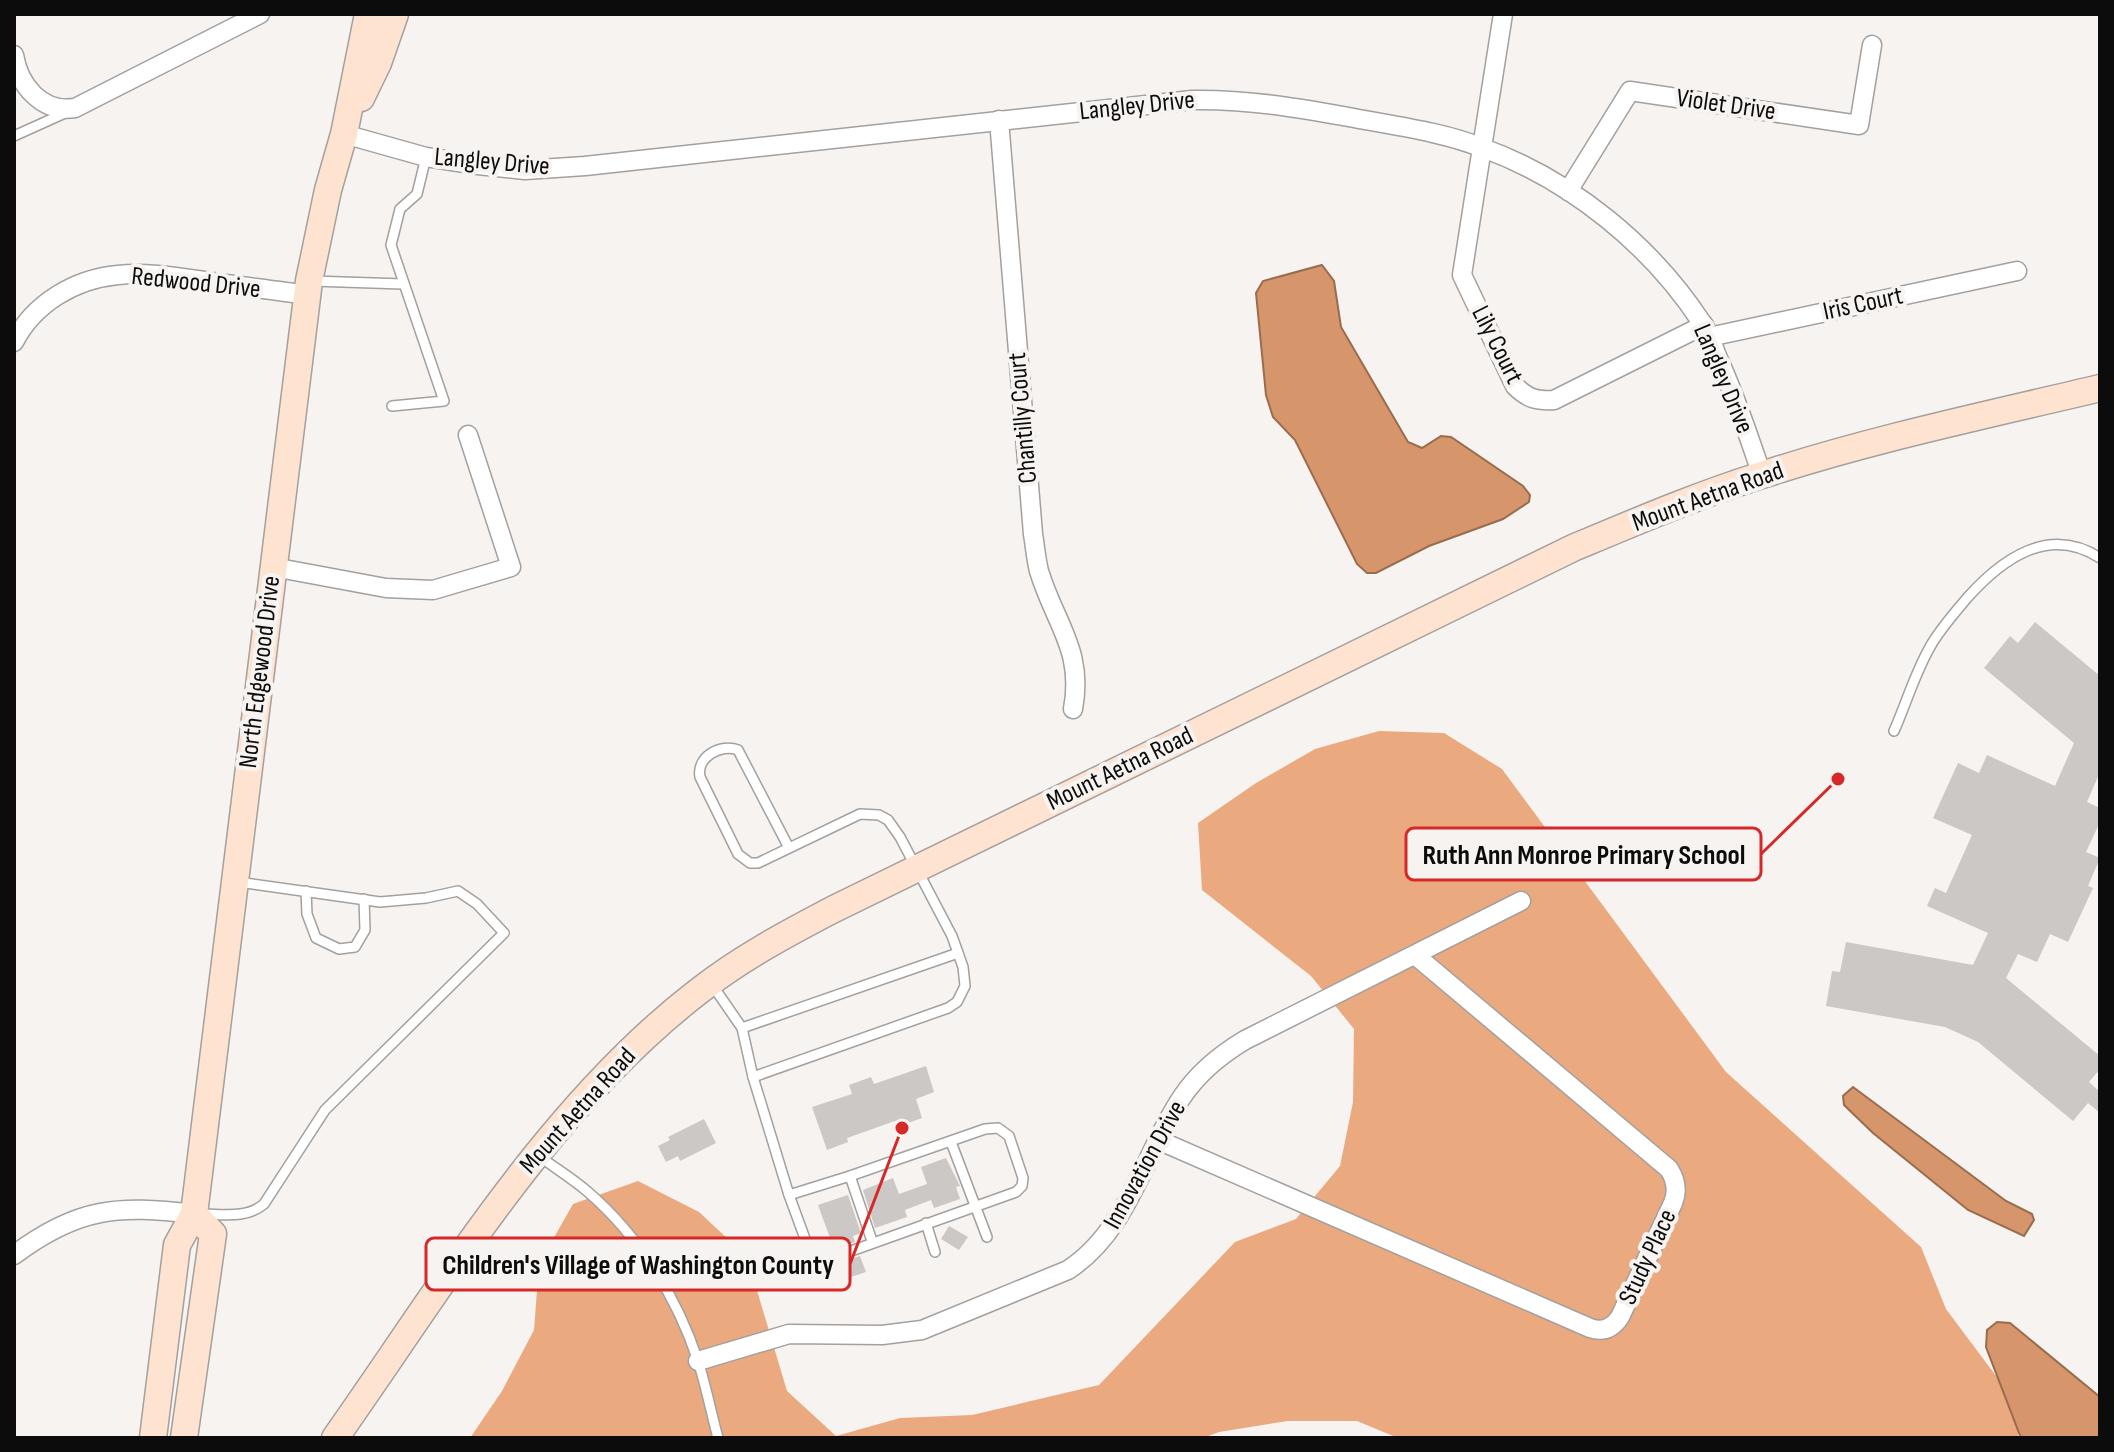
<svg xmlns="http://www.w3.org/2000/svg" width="2114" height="1452" font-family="'Sofia Sans Condensed',sans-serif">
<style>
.forest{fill:#eba97f}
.water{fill:#d6956b;stroke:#9a6c4e;stroke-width:2}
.building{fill:#cbc8c6}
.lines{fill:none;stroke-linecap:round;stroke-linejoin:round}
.lane-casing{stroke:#a3a09e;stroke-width:12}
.street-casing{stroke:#a3a09e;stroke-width:21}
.secondary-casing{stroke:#a3a09e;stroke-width:29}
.lane{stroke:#fff;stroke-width:9}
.street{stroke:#fff;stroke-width:18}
.secondary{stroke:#fee3d1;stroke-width:26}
.labels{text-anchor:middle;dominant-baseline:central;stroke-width:8;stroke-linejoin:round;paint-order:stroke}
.street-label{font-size:26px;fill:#0d0c0c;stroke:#f6f3f1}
.leader{fill:none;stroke:#d62828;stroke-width:3}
.callout-dot{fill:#d62828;stroke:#f6f3f1;stroke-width:3}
.callout{fill:#f6f3f1;stroke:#d62828;stroke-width:3}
.callout-label{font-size:28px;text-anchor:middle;font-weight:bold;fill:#0d0c0c}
</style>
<rect width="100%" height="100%" fill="#f6f3f1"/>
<!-- forest -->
<path class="forest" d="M1379 731 1444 733 1502 769 1726 1072 1921 1247 1946 1309 2020 1408 2018 1438H1398L1357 1421H1288L1219 1432 1203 1438H470L502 1391 534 1330 539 1264 573 1204 638 1181 699 1212 747 1257 787 1391 836 1436 900 1418 972 1415 1099 1385 1235 1242 1296 1219 1340 1166 1353 1102 1354 1029 1311 976 1202 890 1198 823 1256 783 1315 749Z"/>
<!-- water -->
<g class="water">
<path d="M1322 265 1334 281 1341 327 1408 442 1422 448 1441 436 1451 437 1523 486 1530 495 1529 502 1503 519 1429 546 1376 573H1367L1357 564 1295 440 1273 417 1266 395 1256 293 1263 281Z"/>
<path d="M1853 1087 2006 1201 2032 1214 2034 1220 2024 1236 1968 1210 1873 1133 1844 1105 1843 1096Z"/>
<path d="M1997 1322 2010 1323 2100 1397V1438H2021L1986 1347 1987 1330Z"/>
</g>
<!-- building -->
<g class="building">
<path d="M2035 622 2100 676V772L2087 802 2100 808V822L2086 852 2100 858 2088 886 2093 888 2068 942 2050 934 2037 962 2018 954 2006 978 2100 1056V1069L2089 1082 2100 1092V1113L2088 1103 2073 1121 1978 1042 1945 1027 1826 1006 1832 971 1840 972 1846 942 1973 965 1988 933 1927 906 1935 888 1946 893 1972 835 1933 818 1958 763 1979 773 1987 755 2055 786 2074 743 1984 668 2010 636 2018 643Z"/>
<path d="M926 1066 934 1092 916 1099 922 1118 897 1127 895 1121 847 1138 848 1142 827 1150 812 1107 852 1094 849 1085 871 1077 874 1084Z"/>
<path d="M704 1119 716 1143 680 1161 678 1156 666 1162 658 1146 670 1140 668 1137Z"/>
<path d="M946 1158 960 1186 956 1187 960 1199 934 1208 931 1200 905 1210 907 1217 875 1228 863 1190 893 1178 899 1194 927 1184 921 1167Z"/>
<path d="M848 1195 861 1233 853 1236 855 1242 834 1249 818 1205Z"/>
<path d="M949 1226 968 1237 959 1250 941 1239Z"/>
<path d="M860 1256 866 1272 845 1279 839 1263Z"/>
</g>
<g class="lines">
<!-- lane casing -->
<g class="lane-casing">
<g id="lane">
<path d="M14 136 65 113"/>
<path d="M312 281 403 284"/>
<path d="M392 406 444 401 391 245 400 209 417 194 426 157"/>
<path d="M1894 731C1906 704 1915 673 1930 647 1940 629 1954 614 1967 598 2001 560 2048 524 2100 558"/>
<path d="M306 891 307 914 316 938 339 949 355 947 365 930 364 899"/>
<path d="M713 986 742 1028 753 1077 789 1195"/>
<path d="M742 1028 958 953"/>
<path d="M753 1077 948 1008 957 1002 965 986 963 967 952 936 900 837 888 820 879 815 860 814 758 863H750L738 854 700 777C696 757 721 743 738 750L789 848"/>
<path d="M998 1128 1009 1136 1023 1178 1022 1186 1016 1192 826 1260 817 1259 811 1255 789 1195 850 1176 985 1129Z"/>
<path d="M951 1142 987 1237"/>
<path d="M539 1156C555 1168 573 1179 588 1192 639 1236 677 1297 698 1361 706 1386 711 1412 718 1438"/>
<path d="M850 1176 872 1241"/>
<path d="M202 1214C223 1214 246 1219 264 1204L325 1110 504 933 477 904 458 891 426 898 380 902 238 882"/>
<path d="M926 1223 935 1252"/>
</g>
</g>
<!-- street casing -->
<g class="street-casing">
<g id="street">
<path d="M1503 14 1462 275 1515 386C1528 399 1537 401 1554 400L1704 325"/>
<path d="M14 55C19 86 42 113 75 108L260 14"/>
<path d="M999 120 1033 534C1035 546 1036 559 1039 571 1055 624 1084 650 1073 709"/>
<path d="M344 134 426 157 478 165 525 170 585 166 1192 100C1248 99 1299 108 1354 118 1396 126 1443 132 1483 148 1571 180 1651 245 1702 323 1709 333 1713 345 1717 356 1735 394 1748 435 1762 475"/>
<path d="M1568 191 1630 91 1859 125 1872 45"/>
<path d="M1709 337 2017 271"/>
<path d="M14 342C34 303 75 279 118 275 146 272 176 277 204 281 238 286 273 290 307 295"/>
<path d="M273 567 386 588 433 590 511 567 468 435"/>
<path d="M1158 1140 1590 1328C1602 1332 1612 1329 1620 1317L1673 1203C1678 1191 1676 1180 1669 1169L1415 955"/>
<path d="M14 1255C78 1207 118 1205 194 1214"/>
<path d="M698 1361 789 1334 882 1335 922 1330 1068 1270C1129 1230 1143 1155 1182 1097 1198 1073 1220 1055 1245 1040L1521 901"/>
</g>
</g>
<!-- secondary casing -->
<g class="secondary-casing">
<g id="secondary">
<path d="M361 98 378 63 395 14"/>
<path d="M153 1438 177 1245 194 1214 309 281 328 190 344 134 368 14"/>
<path d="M184 1438 213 1234 194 1214"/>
<path d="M335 1438C443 1285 549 1106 699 991 741 958 788 933 834 909L1573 548C1635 522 1698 495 1762 475 1872 439 1987 415 2100 388"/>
</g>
</g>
<!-- lane -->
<use href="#lane" class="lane"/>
<!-- street -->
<use href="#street" class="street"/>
<!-- secondary -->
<use href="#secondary" class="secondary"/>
</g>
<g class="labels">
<!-- street labels -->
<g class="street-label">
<text transform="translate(1726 105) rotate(8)">Violet Drive</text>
<text transform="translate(1137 106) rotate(-6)">Langley Drive</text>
<text transform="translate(492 162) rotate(5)">Langley Drive</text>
<text transform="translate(196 283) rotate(6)">Redwood Drive</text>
<text transform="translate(1863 304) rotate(-12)">Iris Court</text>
<text transform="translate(1497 345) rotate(63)">Lily Court</text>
<text transform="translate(1723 379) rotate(67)">Langley Drive</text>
<text transform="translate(1023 418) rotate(-95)">Chantilly Court</text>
<text transform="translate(1708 497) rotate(-20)">Mount Aetna Road</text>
<text transform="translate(260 672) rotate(-83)">North Edgewood Drive</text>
<text transform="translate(1120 769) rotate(-26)">Mount Aetna Road</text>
<text transform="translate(578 1111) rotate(-48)">Mount Aetna Road</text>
<text transform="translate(1145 1165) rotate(-61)">Innovation Drive</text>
<text transform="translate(1648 1257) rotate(-65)">Study Place</text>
</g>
</g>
<!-- callouts -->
<path class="leader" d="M1838 779L1761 854M902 1128L850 1264"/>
<g class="callout-dot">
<circle cx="1838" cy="779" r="8"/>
<circle cx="902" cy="1128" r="8"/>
</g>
<g class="callout">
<rect x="1406" y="828" width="355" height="52" rx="8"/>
<rect x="426" y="1238" width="424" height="52" rx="8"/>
</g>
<g class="callout-label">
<text x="1584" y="864">Ruth Ann Monroe Primary School</text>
<text x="638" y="1274">Children's Village of Washington County</text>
</g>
<!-- border -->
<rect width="2114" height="1452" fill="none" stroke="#0d0c0c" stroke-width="32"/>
</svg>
